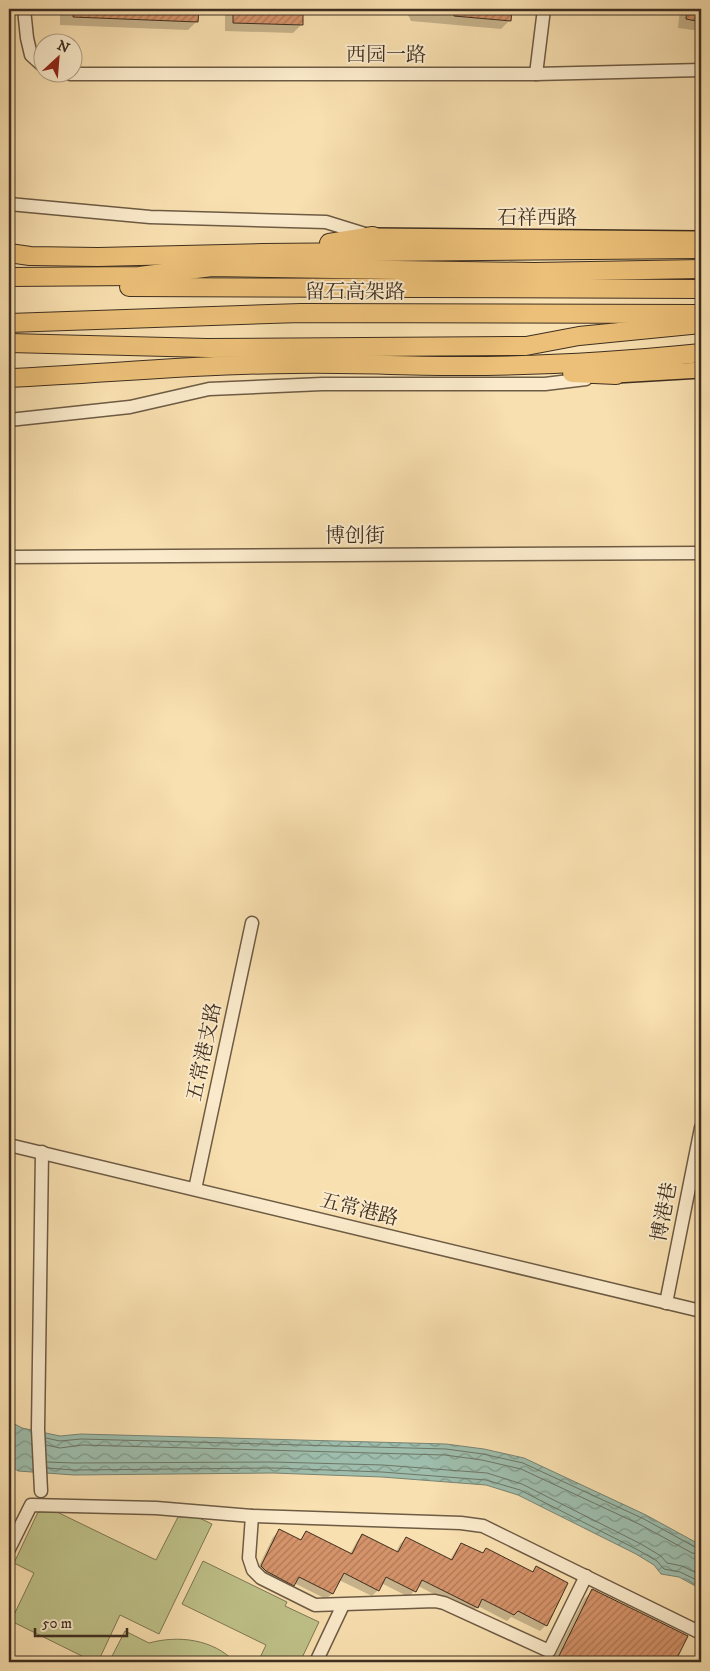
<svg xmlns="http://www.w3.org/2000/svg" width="710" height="1671" font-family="'IM FELL DW Pica','Noto Serif SC',serif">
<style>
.pitch{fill:#bfc28a;stroke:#7e7855}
.water{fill:url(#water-waves);stroke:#788474}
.shadow{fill:#0003}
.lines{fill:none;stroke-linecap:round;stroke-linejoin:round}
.shore{stroke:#6e7666;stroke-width:1}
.building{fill:url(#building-hatch);stroke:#3e2f20}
.minor-casing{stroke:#6d5b44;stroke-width:15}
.major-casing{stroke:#3e2f20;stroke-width:18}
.highway-casing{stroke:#3e2f20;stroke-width:20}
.minor{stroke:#fbebcc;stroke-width:12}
.major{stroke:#ecc078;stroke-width:15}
.highway{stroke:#ecc078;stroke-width:18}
.labels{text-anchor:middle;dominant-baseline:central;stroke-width:4;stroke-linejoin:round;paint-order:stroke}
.street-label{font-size:20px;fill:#3e2f20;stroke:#fbebcc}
</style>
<defs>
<pattern id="water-waves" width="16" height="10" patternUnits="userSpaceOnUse" patternTransform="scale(1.25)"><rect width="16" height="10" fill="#9ebdac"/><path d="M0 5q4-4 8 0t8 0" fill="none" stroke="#829a8c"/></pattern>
<pattern id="building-hatch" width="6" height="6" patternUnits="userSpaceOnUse" patternTransform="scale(1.25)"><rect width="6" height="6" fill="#d5936a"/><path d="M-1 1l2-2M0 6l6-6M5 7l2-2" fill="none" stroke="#ae7857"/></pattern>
</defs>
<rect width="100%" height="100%" fill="#f9e0b0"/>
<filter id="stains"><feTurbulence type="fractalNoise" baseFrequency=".004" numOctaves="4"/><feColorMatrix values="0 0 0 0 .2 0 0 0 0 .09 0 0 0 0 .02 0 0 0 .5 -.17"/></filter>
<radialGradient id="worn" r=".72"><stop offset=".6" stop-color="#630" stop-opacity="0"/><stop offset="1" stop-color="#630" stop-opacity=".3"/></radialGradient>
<!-- pitch -->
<g class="pitch">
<path d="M38 1512H57L156 1560 178 1517 195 1516 212 1524 159 1634 120 1615 98 1662H94L11 1621 34 1573 14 1563Z"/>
<path d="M203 1561 287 1602 285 1606 319 1622 300 1662H258L266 1645 182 1604Z"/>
<path d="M125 1631 149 1643C178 1635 213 1639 235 1662H197L193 1660 170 1658 153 1662H109Z"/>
</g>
<!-- water -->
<path class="water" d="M9 1421 22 1428 60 1436 81 1434 446 1444 484 1449 524 1458 646 1515 697 1543H701V1589L679 1577 661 1574 654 1565 636 1554 518 1495 486 1485 382 1477 273 1473 74 1475 18 1471 11 1466 9 1461Z"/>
<!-- shadow -->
<g class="shadow">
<path d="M60 9H198L197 21 188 30 60 25Z"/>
<path d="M225 9H302V24L293 33 225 31Z"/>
<path d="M405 9H511L510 20 501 29 411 21Z"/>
<path d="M680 9H701V31L678 28Z"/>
<path d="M279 1531 299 1541 306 1533 350 1554 357 1541 362 1535 396 1552 400 1544 406 1538 450 1560 456 1550 462 1544 482 1554 486 1550 532 1572 536 1568 546 1625 540 1631 511 1617 507 1621 478 1606 471 1613 418 1586 409 1597 381 1583 378 1590 372 1596 339 1580 332 1594 326 1599 294 1583 288 1591 256 1572 273 1537Z"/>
<path d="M593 1590 687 1636 674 1662H552L584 1599Z"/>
</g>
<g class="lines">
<!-- shore -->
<g class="shore">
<path d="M46 1438 60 1441 81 1439 446 1449 483 1454 523 1463 644 1519 695 1547 701 1548"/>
<path d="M46 1445 60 1448 82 1445 445 1455 482 1460 521 1469 641 1525 692 1553 701 1554"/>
<path d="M47 1462 74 1463 273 1462 383 1465 487 1473 522 1484 641 1544 661 1556 667 1563 682 1566 701 1575"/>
<path d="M47 1468 74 1470 273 1468 382 1472 486 1480 520 1490 638 1550 657 1561 664 1569 680 1572 701 1582"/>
</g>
</g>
<!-- building -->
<g class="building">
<path d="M74 9H199L198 22 73 17Z"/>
<path d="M233 9H303V25L233 23Z"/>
<path d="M454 9H512L511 21 454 16Z"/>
<path d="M687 9H701V22L686 19Z"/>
<path d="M279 1529 301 1540 306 1531 352 1554 362 1534 398 1552 406 1537 452 1560 461 1543 483 1553 486 1548 533 1572 536 1566 568 1583 547 1626 518 1611 514 1615 482 1599 478 1608 422 1580 416 1592 386 1577 379 1591 344 1573 333 1594 299 1577 294 1586 266 1571 261 1566Z"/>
<path d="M592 1589 688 1636 675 1662H556Z"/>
</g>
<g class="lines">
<!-- minor casing -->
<g class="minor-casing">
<g id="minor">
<path d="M24 9 27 38 31 55 42 65"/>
<path d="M64 72 70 74H536L701 70"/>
<path d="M536 74 544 9"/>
<path d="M9 204 150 217 326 222 368 235"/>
<path d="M9 420 130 407 209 389 322 384H545L586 379"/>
<path d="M9 557 701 553"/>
<path d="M9 1145 701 1311"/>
<path d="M195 1189 252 923"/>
<path d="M666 1303 701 1128"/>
<path d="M41 1491 38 1429 42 1152"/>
<path d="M252 1516 249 1558 253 1570 261 1578 315 1605 435 1601 444 1603 549 1651 586 1576"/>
<path d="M9 1549 31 1505 156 1508 252 1516 461 1523 483 1526 701 1633"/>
<path d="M316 1662 343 1605"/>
</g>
</g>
<!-- major casing -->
<g class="major-casing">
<g id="major">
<path d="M373 236 701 239"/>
<path d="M616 375 701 370"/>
</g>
</g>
<!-- highway casing -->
<g class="highway-casing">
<g id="highway">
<path d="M329 243 373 236"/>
<path d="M9 253 30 256 98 257 263 253 701 249"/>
<path d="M9 277 139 276 212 267 534 272 701 269"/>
<path d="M129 287 701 289"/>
<path d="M9 323 301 313 701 314"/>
<path d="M9 343 207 348 526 346 579 336 701 324"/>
<path d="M572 373 616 375"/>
<path d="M9 378C103 374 198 364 293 364 349 363 406 366 463 366 543 366 622 361 701 353"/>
</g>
</g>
<!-- minor -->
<use href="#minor" class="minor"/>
<!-- major -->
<use href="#major" class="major"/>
<!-- highway -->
<use href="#highway" class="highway"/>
</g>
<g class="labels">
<!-- street labels -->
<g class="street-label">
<text x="386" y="55">西园一路</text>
<text x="537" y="218">石祥西路</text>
<text x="355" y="292">留石高架路</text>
<text x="355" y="536">博创街</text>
<text transform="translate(205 1052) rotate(-78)">五常港支路</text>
<text transform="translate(359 1210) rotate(14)">五常港路</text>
<text transform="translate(665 1212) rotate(-79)">博港巷</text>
</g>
</g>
<!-- margin -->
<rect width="710" height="1671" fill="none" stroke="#f9e0b0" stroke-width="30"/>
<rect x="10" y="10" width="690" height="1651" fill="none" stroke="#3e2f20" stroke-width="2.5"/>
<rect x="15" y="15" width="680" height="1641" fill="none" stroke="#3e2f20"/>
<!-- north arrow -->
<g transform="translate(58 58) rotate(26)"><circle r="24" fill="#fbebcc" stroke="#afa087"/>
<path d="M0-4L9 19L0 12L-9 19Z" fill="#8f2418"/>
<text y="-8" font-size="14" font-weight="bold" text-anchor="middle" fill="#3e2f20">N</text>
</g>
<!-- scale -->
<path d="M35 1628v8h92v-8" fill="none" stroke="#3e2f20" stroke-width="2.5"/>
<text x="42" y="1628" font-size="15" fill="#3e2f20" stroke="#fbebcc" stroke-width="4" paint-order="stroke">50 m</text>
<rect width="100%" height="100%" filter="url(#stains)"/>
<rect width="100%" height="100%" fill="url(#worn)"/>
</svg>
